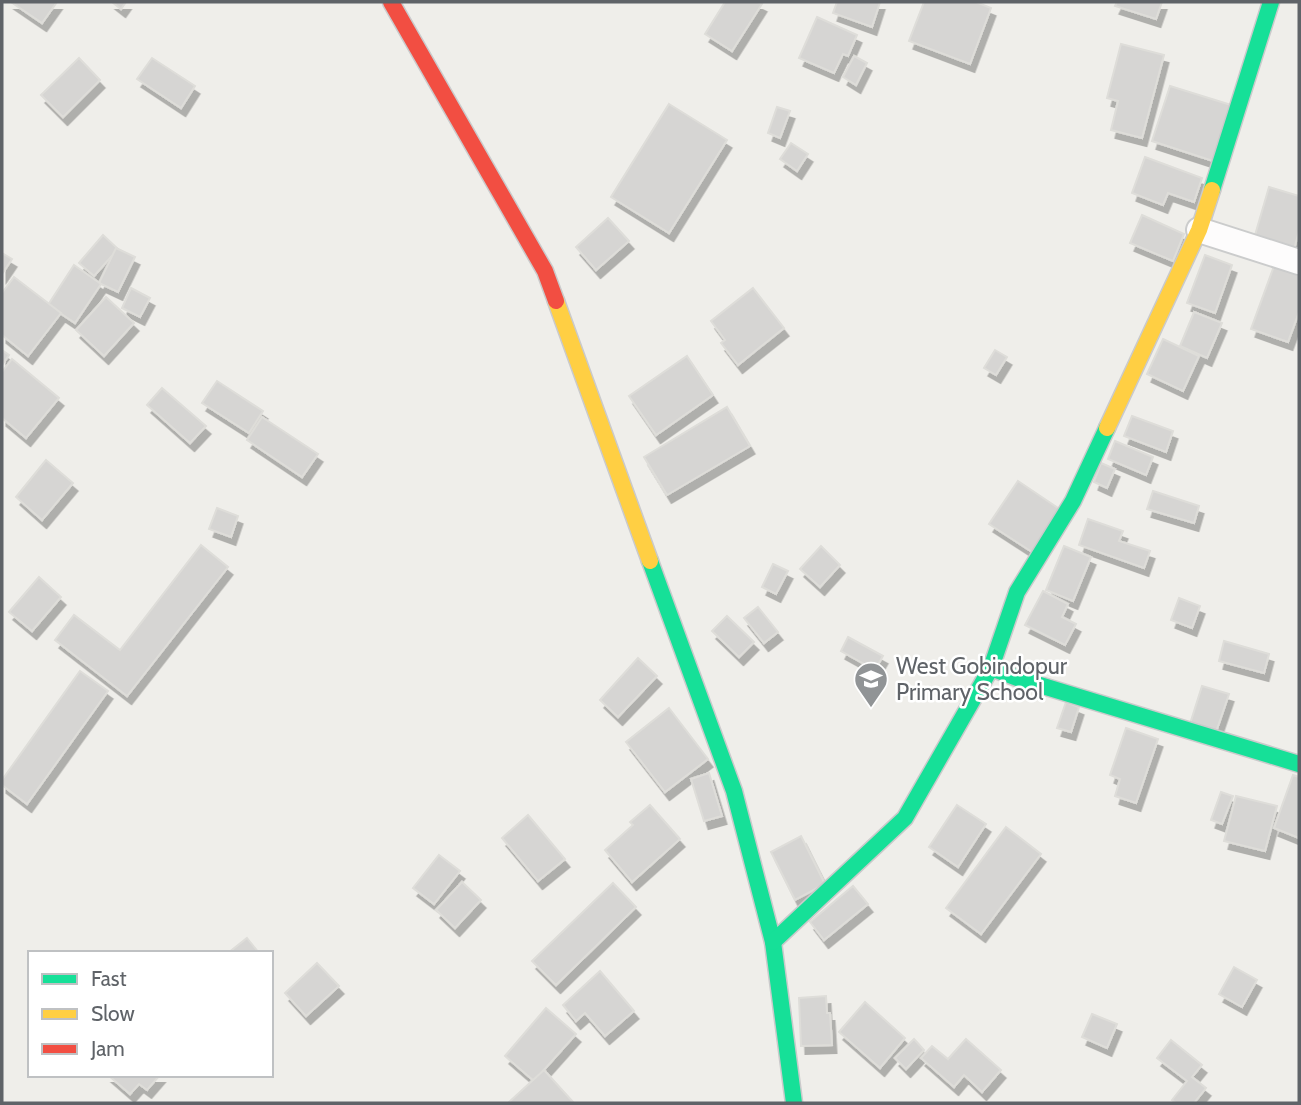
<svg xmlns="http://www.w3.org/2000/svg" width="1301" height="1105" font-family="Cabin,sans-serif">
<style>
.building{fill:#d6d5d3;stroke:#deddd9;stroke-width:2;filter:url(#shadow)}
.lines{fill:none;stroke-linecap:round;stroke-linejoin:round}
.street-casing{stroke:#cbcccc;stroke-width:28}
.fast-casing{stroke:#cacacb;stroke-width:19}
.slow-casing{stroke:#cacacb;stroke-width:19}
.jam-casing{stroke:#cacacb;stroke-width:19}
.street{stroke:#fdfcfc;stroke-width:24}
.fast{stroke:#16e098;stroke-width:16}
.slow{stroke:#ffcf43;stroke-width:16}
.jam{stroke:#f24e42;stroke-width:16}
.labels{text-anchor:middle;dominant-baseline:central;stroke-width:5;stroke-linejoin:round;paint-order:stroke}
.poi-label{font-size:23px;fill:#5f6368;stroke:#fff;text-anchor:start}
</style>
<defs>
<filter id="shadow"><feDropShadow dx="4.5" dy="8" stdDeviation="0" flood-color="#0004"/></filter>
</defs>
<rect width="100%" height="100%" fill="#efeeea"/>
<!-- building -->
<g class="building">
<path d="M11 2H57L42 23Z"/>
<path d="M112 2H126L121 9Z"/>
<path d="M725 2H758L762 4 732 51 705 34Z"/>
<path d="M837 2H880L872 27 833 13Z"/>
<path d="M924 2H976L991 8 970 64 909 41Z"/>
<path d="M1117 2H1162L1156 19 1115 6Z"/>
<path d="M817 17 857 35 848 56 843 54 834 73 799 58Z"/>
<path d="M1121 44 1164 55 1142 138 1111 130 1118 101 1107 98Z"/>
<path d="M854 56 867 63 856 85 843 77Z"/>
<path d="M79 58 100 80 63 117 41 95Z"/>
<path d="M152 58 195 86 181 108 137 79Z"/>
<path d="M1170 86 1231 105 1213 161 1152 141Z"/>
<path d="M669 104 727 140 669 233 611 197Z"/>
<path d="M777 107 790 111 780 138 768 133Z"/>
<path d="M791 143 808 154 797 171 780 159Z"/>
<path d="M1145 157 1202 178 1194 202 1168 193 1163 205 1132 193Z"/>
<path d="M1269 187 1299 196V231L1293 253 1253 242Z"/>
<path d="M1142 215 1184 234 1173 261 1130 243Z"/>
<path d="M608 218 629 241 596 270 576 247Z"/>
<path d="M103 235 118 249 94 276 79 263Z"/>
<path d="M116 248 135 257 118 292 99 283Z"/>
<path d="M2 253 12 259 2 274Z"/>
<path d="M1205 255 1232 265 1215 313 1187 303Z"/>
<path d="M74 265 101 284 75 323 48 305Z"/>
<path d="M1274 266 1299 275V312L1288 342 1251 329Z"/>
<path d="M14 277 61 313 28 356 2 335V293Z"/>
<path d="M131 288 150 298 140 317 122 308Z"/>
<path d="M753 288 784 328 738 365 721 343 725 340 711 321Z"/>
<path d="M106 297 134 323 104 356 76 330Z"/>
<path d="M1194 312 1222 323 1207 358 1180 346Z"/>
<path d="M1163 339 1199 356 1183 391 1147 374Z"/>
<path d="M2 350 9 355 2 365Z"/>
<path d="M995 350 1007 357 996 375 984 368Z"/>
<path d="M687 356 713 395 656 435 629 396Z"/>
<path d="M12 359 59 398 26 438 2 418V372Z"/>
<path d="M217 381 263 411 249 433 202 403Z"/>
<path d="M162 388 206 426 190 443 147 405Z"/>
<path d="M727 407 750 446 667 495 644 457Z"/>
<path d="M1132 416 1173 431 1166 452 1124 436Z"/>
<path d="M262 417 318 454 302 477 247 440Z"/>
<path d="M1115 441 1153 457 1146 475 1108 459Z"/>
<path d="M46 460 73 483 42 520 16 497Z"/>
<path d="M1101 463 1115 469 1107 488 1094 482Z"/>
<path d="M1018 481 1061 510 1032 552 989 524Z"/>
<path d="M1153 491 1199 506 1194 523 1147 509Z"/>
<path d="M217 508 238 516 231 537 209 529Z"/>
<path d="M1088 519 1123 531 1119 541 1150 551 1144 568 1079 545Z"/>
<path d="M201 545 228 567 127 696 55 640 74 615 120 650Z"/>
<path d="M821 546 840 565 820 587 800 569Z"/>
<path d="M1064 546 1091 557 1073 601 1046 590Z"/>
<path d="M773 564 788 571 776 594 762 587Z"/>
<path d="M39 577 61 597 32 631 9 612Z"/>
<path d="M1043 591 1068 604 1062 617 1076 624 1065 645 1025 625Z"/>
<path d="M1179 598 1200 606 1192 628 1171 620Z"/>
<path d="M758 607 778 632 764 643 744 618Z"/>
<path d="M727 616 754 642 739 657 712 631Z"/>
<path d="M848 637 883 656 875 670 841 651Z"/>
<path d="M1224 641 1269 654 1264 673 1219 661Z"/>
<path d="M638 658 657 676 618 717 600 700Z"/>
<path d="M80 671 108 691 27 804 2 785V780Z"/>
<path d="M1202 686 1229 694 1215 735 1189 727Z"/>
<path d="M1066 702 1079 707 1071 732 1057 728Z"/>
<path d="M669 708 708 759 665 792 626 742Z"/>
<path d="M1126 728 1158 739 1136 803 1115 796 1120 779 1110 775Z"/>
<path d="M709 773 722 816 704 821 691 779Z"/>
<path d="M1293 775 1299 777V838L1274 828Z"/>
<path d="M1221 792 1233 796 1222 824 1211 820Z"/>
<path d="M1236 796 1277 806 1265 851 1224 841Z"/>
<path d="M650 805 680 839 632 882 605 850 633 825 630 822Z"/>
<path d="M957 805 986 824 958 867 929 847Z"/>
<path d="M528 815 565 859 538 881 502 838Z"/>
<path d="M1006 827 1041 854 981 934 946 908Z"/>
<path d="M801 836 825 884 795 900 771 852Z"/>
<path d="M439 855 460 871 434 904 413 888Z"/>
<path d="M462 882 481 900 455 928 436 910Z"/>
<path d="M613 883 636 907 556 985 532 961Z"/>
<path d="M853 886 868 904 824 940 810 922Z"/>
<path d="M247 938 259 953H228Z"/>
<path d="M317 963 339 986 306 1016 285 993Z"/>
<path d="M1234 967 1257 980 1242 1007 1219 994Z"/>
<path d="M600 971 634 1011 605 1036 585 1013 576 1021 563 1005Z"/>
<path d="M826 996 827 1013H830L832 1045 801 1046 799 998Z"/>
<path d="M865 1002 905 1038 880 1068 839 1032Z"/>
<path d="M546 1008 576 1034 534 1081 505 1056Z"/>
<path d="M1092 1014 1117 1024 1107 1048 1082 1037Z"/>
<path d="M914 1039 924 1050 906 1069 895 1058Z"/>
<path d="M966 1039 1001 1070 982 1092 964 1075 954 1087 921 1058 932 1046 948 1059Z"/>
<path d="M1171 1040 1202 1065 1192 1077 1206 1088 1194 1103H1176L1172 1100 1187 1081 1157 1058Z"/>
<path d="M544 1070 574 1103H508Z"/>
<path d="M108 1075H160L147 1090 139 1084 130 1094Z"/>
</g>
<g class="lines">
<!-- street casing -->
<g class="street-casing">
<path id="street" d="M1199 230 1299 262"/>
</g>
<!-- fast casing -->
<g class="fast-casing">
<g id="fast">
<path d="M1212 190 1271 2"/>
<path d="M650 561 734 791 773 942 794 1103"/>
<path d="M991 668 1020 679 1299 764"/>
<path d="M773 942 905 818 991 668 1017 592 1073 501 1107 428"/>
</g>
</g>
<!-- slow casing -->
<g class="slow-casing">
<g id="slow">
<path d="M556 301 650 561"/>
<path d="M1107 428 1199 230 1212 190"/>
</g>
</g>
<!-- jam casing -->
<g class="jam-casing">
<path id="jam" d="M391 2 545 271 556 301"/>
</g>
<!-- street -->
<use href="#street" class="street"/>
<!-- fast -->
<use href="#fast" class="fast"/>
<!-- slow -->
<use href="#slow" class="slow"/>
<!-- jam -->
<use href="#jam" class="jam"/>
</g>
<!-- icons -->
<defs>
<g id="school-pin" transform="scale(1.75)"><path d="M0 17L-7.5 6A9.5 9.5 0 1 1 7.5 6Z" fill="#919496" stroke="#fff"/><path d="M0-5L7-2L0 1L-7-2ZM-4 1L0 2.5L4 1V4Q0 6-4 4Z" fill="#fff"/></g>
</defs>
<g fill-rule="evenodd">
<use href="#school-pin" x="871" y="679"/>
</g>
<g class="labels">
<!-- poi labels -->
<g class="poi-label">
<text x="896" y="666">West Gobindopur<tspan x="896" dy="26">Primary School</tspan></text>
</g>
</g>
<!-- border -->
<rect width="1301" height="1105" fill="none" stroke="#5f6368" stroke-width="7"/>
<!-- legend -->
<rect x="28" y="951" width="245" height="126" fill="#ffffff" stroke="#bfc1c3" stroke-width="2"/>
<rect x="42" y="974" width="35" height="10" fill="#16e098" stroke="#bfc1c3" stroke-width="2"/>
<text x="91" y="986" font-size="21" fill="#5f6368">Fast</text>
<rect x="42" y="1009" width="35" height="10" fill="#ffcf43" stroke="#bfc1c3" stroke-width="2"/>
<text x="91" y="1021" font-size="21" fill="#5f6368">Slow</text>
<rect x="42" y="1044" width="35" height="10" fill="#f24e42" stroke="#bfc1c3" stroke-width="2"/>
<text x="91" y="1056" font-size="21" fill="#5f6368">Jam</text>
</svg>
